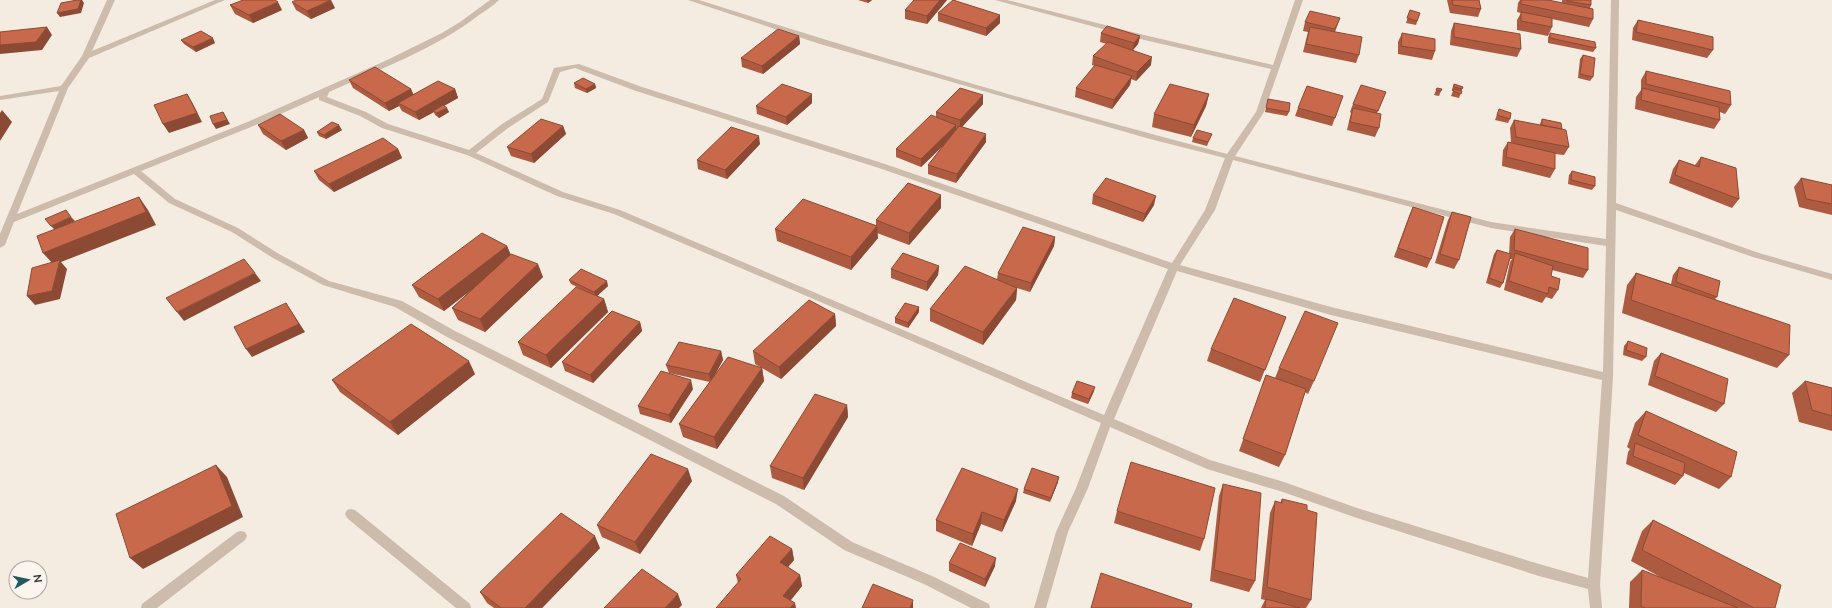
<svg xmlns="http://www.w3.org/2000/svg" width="1832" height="608" font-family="Mulish,sans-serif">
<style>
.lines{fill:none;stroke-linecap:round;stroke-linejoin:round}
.lane{fill:#cdbbac;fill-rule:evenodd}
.street{fill:#cdbbac;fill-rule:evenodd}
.wall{fill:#ac5a40}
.shaded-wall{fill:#8c4a34}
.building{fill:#c8694b;stroke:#8c4a34}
</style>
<rect width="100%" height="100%" fill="#f4ebe1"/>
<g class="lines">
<!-- lane -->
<path class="lane" d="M241 531 245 532 247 536 245 540 157 608H141L142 604 237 532Z"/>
<!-- street -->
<g class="street">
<path d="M107 0H115L92 51 215 0H225L89 58 68 88 17 214 245 123 385 61 442 33 460 22 490 0H499C493 6 486 10 479 15 435 49 380 69 329 92L327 97 366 112 388 124 469 150 502 124 542 99 554 68 579 64 642 87 885 164 1172 263 1205 210 1225 158 1150 139 820 44 688 0H699C874 56 1050 108 1227 154L1256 112 1271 69 1140 39 995 0H1007L1144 35 1273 65 1295 0H1303L1264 112 1235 156 1491 222 1606 239 1611 0H1619L1616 203 1759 253 1832 274V280L1753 257 1616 210 1613 377 1600 585 1602 608H1590L1588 589 1539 576 1357 518 1283 492 1207 469 1110 427 1088 488 1068 532 1046 608H1034L1056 532 1076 488 1101 423 879 327 614 214 557 196 467 155 382 128 360 116 319 100V97L251 127 141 171 175 199 238 228 279 254 329 281 402 301 455 331 784 496 852 542 932 576 989 604 990 608H971L924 584 844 550 776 504 447 337 395 307 323 285 273 258 232 232 169 203 134 174 14 222 5 245 0 248V234L59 91 0 100V96L61 86 82 56ZM575 68 636 91 879 168 1168 269 1104 415 620 210 563 192 476 153 508 128 548 102 560 72ZM1233 160 1491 228 1606 246 1603 372 1331 307 1180 265 1215 210ZM1177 271 1331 315 1602 380 1588 578 1539 564 1357 508 1284 482 1210 460 1114 419Z"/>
<path d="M351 509 355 510 470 604 471 608H456L347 518 345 514 347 510Z"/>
</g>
</g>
<!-- wall -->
<g class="wall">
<path d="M858 0H872L868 3Z"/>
<path d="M947 0 927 24 905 19V10Z"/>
<path d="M1447 0H1479L1481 9 1478 17 1450 13Z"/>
<path d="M1520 0H1548L1562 3V0H1591V5L1590 8 1593 19 1589 27 1552 19V27L1548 36 1517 30V20L1521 13 1517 12 1518 3Z"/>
<path d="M292 2 335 8 311 19 296 10Z"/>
<path d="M230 5 282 10 253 23 235 14Z"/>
<path d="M1410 10 1420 13 1416 25 1406 23Z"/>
<path d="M938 13 1000 23 986 36 938 21Z"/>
<path d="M1340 18 1335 32 1359 55 1356 63 1303 52 1308 32 1303 31 1305 22Z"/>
<path d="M1638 20 1713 50 1707 58 1632 40 1633 28Z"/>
<path d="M1454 23 1521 49 1517 57 1450 45 1451 31Z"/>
<path d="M1101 33 1140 36 1138 44 1133 50 1151 65 1136 81 1131 79 1130 85 1112 109 1075 97 1076 88 1095 66 1092 65 1093 56 1107 44 1100 42Z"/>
<path d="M1402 33 1435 51 1432 60 1398 54V42Z"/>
<path d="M1550 33 1596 48 1593 52 1548 43V38Z"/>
<path d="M799 36 800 44 763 74 742 67 741 58Z"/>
<path d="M181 40 215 43 196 52 184 44Z"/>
<path d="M1583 55 1593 77 1590 81 1578 78 1580 59Z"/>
<path d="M1646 71 1731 105 1725 114 1720 112V120L1714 129 1635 109 1636 97 1641 90V80Z"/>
<path d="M349 80 411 89 413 94 455 89 458 98 444 106 449 112 439 118 435 115 434 112 419 120 402 111 399 106 389 111 353 88Z"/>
<path d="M574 83 595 84 596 88 587 93 575 88Z"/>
<path d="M1454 84 1463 87 1459 98 1451 96 1453 91H1452V89Z"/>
<path d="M1437 88 1441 91 1439 96 1434 95Z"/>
<path d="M1386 92 1377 113 1379 128 1375 137 1347 130 1351 113 1350 112 1353 104Z"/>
<path d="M1209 94 1206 106 1191 137 1152 127 1154 114Z"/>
<path d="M1343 96 1332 126 1295 116 1298 108Z"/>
<path d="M1268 99 1289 112 1287 116 1265 112Z"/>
<path d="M812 103 787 125 757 114 756 106Z"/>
<path d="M983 104 962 127 986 142 956 183 928 174V165L942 147 921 167 896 157V149L936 117V112Z"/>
<path d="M1499 109 1510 119 1508 123 1495 120Z"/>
<path d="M1542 119 1562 129 1569 147 1564 155 1555 154V169L1550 178 1502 166 1503 150 1508 142H1511L1510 128 1514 120 1540 125V124Z"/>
<path d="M258 125 304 130 308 138 286 150 263 134Z"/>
<path d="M563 126 566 134 534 163 511 156 507 147Z"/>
<path d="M342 130 326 139 319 136 317 132Z"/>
<path d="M1212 134 1210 138 1207 146 1192 142 1193 138Z"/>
<path d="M760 144 727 179 698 169 697 160Z"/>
<path d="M398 149 402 158 334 192 319 180 314 171Z"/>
<path d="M1701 157 1739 199 1732 208 1669 183 1673 169 1679 160 1695 165Z"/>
<path d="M1572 171 1595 186 1592 190 1568 184 1569 175Z"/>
<path d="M1801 178 1832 185V215L1799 207 1794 187Z"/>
<path d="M941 195V208L909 245 877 233 878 238 851 270 777 241 775 229 876 225V220Z"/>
<path d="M1093 195 1154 205 1143 222 1092 204Z"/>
<path d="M1413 207 1431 259 1427 268 1394 257 1409 216Z"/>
<path d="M1452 212 1459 260 1454 269 1435 263 1448 220Z"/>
<path d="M1515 229 1588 270 1583 278 1552 270 1551 276 1558 290 1552 299 1546 297 1542 303 1504 290 1510 262 1512 259H1510L1503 283 1500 288 1486 283 1494 254 1497 250 1509 254 1510 237Z"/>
<path d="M1055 237 1054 246 1030 292 1017 288 1016 300 983 345 930 321V309L997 279 998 273Z"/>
<path d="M507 246 511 255 543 277 485 332 458 320 452 308 472 289 444 311 419 297 412 285Z"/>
<path d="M939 266 938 275 927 291 891 278V269Z"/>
<path d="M1679 267 1717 297 1715 299 1789 355 1777 368 1622 313 1627 285 1636 273 1671 284 1673 275Z"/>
<path d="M569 280 608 286 597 296 604 299 608 312 551 368 523 355 518 342 585 291 571 284Z"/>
<path d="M919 307V312L908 328 895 323V318Z"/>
<path d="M835 314 836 326 781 379 755 364 753 351Z"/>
<path d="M1286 317 1260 382 1207 361 1211 349Z"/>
<path d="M640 322 642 331 593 383 565 371 562 362Z"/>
<path d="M1628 341 1646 357 1642 361 1623 355 1624 346Z"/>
<path d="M721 351 723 360 714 376 762 368 764 381 717 449 683 437 679 424 710 382 669 373 666 365Z"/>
<path d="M1661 353 1724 404 1716 412 1648 385 1654 361Z"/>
<path d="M1279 368 1314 381 1308 394 1305 392 1285 455 1279 467 1239 451 1266 375 1275 378Z"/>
<path d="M475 374 398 435 340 392 332 380Z"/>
<path d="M1805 381 1832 388V431L1799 422 1792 393Z"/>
<path d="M693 389 671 423 640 414 638 406Z"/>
<path d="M1094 391 1088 404 1071 398 1072 393Z"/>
<path d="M847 405 848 417 804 490 772 478 770 466Z"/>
<path d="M1646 411 1731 477 1719 489 1684 473 1683 476 1675 485 1626 464 1628 452 1630 449 1627 447 1635 423Z"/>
<path d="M692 481 640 554 602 537 597 525Z"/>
<path d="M1058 482 1050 502 1023 493 1024 489Z"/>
<path d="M1223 484 1255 581 1249 592 1210 581 1219 496Z"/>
<path d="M1282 499 1307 510 1311 600 1306 608H1261L1265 600 1261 599 1270 513 1275 501 1280 503Z"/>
<path d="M1016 501 1002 532 981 524 972 546 936 531V520Z"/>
<path d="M1117 511 1204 539 1200 551 1114 523Z"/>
<path d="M1653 520 1775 608H1629L1630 582 1642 570 1664 579 1631 561 1642 531Z"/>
<path d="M600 548 542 608H494L487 603 480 592Z"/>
<path d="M792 549 794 560 788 567 800 575 802 586 791 600 738 583 736 575Z"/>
<path d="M949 563 995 566 985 587 949 571Z"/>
</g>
<!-- shaded-wall -->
<g class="shaded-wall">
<path d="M81 0H82L84 3 81 13 60 17 57 13Z"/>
<path d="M331 0 335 8 311 19 307 11Z"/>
<path d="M867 0H872L868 3Z"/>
<path d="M940 0H947L927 24V16Z"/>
<path d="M278 2 282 10 253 23 249 15Z"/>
<path d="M1000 15V23L986 36V28Z"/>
<path d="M47 27 52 35 42 50 0 54V45Z"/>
<path d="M799 36 800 44 763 74 762 66Z"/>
<path d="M1140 36 1138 44 1132 51 1134 43Z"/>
<path d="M213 38 215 43 196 52 193 47Z"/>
<path d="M1152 57 1151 65 1136 81 1137 72Z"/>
<path d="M1132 76 1130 85 1112 109 1114 100Z"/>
<path d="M595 84 596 88 587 93 586 89Z"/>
<path d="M411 89 415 98 398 103 399 106 389 111 385 103Z"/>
<path d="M455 89 458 98 434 111H433L434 112 419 120 415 112Z"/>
<path d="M187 94 192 102 202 122 169 133 163 124Z"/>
<path d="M812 94V103L787 125 786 117Z"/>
<path d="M1209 94 1206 106 1191 137 1194 125Z"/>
<path d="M983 95V104L960 129V120Z"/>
<path d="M447 108 449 112 439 118 437 113Z"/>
<path d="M2 110 12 122 0 141V113Z"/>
<path d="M223 112 230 124 216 129 213 124Z"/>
<path d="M339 125 342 130 326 139 324 135Z"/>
<path d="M956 125V133L921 167V159Z"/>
<path d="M563 126 566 134 534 163 531 154Z"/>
<path d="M304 130 308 138 286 150 281 141Z"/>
<path d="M986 134V142L956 183 957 174Z"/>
<path d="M759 136 760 144 727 179 725 170Z"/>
<path d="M398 149 402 158 334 192 329 184Z"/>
<path d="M941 195V208L909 245V233Z"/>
<path d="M1156 196 1154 205 1143 222 1145 214Z"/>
<path d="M139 197 148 210 156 225 61 262 67 269 60 299 35 305 27 296 54 265 43 253Z"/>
<path d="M71 217 75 221 55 230 51 226Z"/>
<path d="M877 226 878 238 851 270V257Z"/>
<path d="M1055 237 1054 246 1030 292 1031 283Z"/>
<path d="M507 246 512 259 444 311 438 299Z"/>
<path d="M538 264 543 277 485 332 480 319Z"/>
<path d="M939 266 938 275 927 291V282Z"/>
<path d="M255 273 261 281 184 321 177 312Z"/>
<path d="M607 281 608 286 596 297 594 292Z"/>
<path d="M1017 288 1016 300 983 345V332Z"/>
<path d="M604 299 608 312 551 368 546 355Z"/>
<path d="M286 303 305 332 252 357 246 349Z"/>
<path d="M919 307V312L908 328V323Z"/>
<path d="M835 314 836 326 781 379 779 367Z"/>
<path d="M640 322 642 331 593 383 590 375Z"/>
<path d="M721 351 723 360 711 382 709 374Z"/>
<path d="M469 361 475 374 398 435 390 422Z"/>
<path d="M762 368 764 381 717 449 714 437Z"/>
<path d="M691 380 693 389 671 423 669 415Z"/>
<path d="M1095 387 1094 391 1088 404 1089 399Z"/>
<path d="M847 405 848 417 804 490 803 478Z"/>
<path d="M216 465 227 477 243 517 143 569 130 558Z"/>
<path d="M688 469 692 481 640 554 635 542Z"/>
<path d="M1059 477 1058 482 1050 502 1051 498Z"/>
<path d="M1018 489 1016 501 1002 532 1004 520Z"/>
<path d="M982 512 981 524 972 546 973 534Z"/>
<path d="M595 536 600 548 542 608H525Z"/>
<path d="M792 549 794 560 782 574 780 562Z"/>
<path d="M996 558 995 566 985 587V579Z"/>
<path d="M800 575 802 586 785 607 783 596Z"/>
<path d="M678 594 682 605 679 608H665Z"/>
<path d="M913 600V608H910Z"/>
<path d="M795 603 796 608H790Z"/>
</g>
<!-- building -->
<g class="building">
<path d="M77 0H81L78 9 57 13 61 3Z"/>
<path d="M243 0H275L278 2 249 15 230 5Z"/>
<path d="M296 0H331L307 11 292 2Z"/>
<path d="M914 0H940L927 16 905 10Z"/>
<path d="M953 0 1000 15 986 28 938 13Z"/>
<path d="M1452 0H1479L1481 9 1453 5Z"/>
<path d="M1521 0H1548L1593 9V19L1521 4Z"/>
<path d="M1567 0H1591V5L1567 1Z"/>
<path d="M1410 10 1420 13 1417 21 1407 18Z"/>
<path d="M1310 11 1340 18 1335 29 1305 22Z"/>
<path d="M1521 12 1552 18V27L1521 21Z"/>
<path d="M1638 20 1713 37V50L1636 32Z"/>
<path d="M1454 23 1520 34 1521 49 1454 37Z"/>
<path d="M1107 26 1140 36 1134 43 1101 33Z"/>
<path d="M47 27 36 42 0 45V32Z"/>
<path d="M1310 27 1362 37 1359 55 1306 44Z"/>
<path d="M778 29 799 36 762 66 741 58Z"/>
<path d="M201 31 213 38 193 47 181 40Z"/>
<path d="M1402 33 1435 39V51L1401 46Z"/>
<path d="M1550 33 1595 42 1596 48 1550 38Z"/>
<path d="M1108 42 1152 57 1137 72 1093 56Z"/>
<path d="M1583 55 1595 58 1593 77 1580 74Z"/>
<path d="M1095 65 1132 76 1114 100 1076 88Z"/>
<path d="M375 67 411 89 385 103 349 80Z"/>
<path d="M1646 71 1730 91 1731 105 1646 84Z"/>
<path d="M583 78 595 84 586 89 574 83Z"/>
<path d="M438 81 455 89 415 112 398 103Z"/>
<path d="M782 84 812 94 786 117 756 106Z"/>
<path d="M1170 84 1209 94 1194 125 1154 114Z"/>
<path d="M1454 84 1463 87 1462 89 1454 87Z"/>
<path d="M1361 85 1386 92 1378 111 1353 104Z"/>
<path d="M1307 86 1343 96 1335 118 1298 108Z"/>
<path d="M960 88 983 95 960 120 936 112Z"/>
<path d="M1437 88 1442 89 1441 91 1436 90Z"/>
<path d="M1642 88 1719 107 1720 120 1641 100Z"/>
<path d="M1454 89 1462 91 1461 94 1453 91Z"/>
<path d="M187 94 197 113 163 124 154 105Z"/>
<path d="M1268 99 1290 103 1289 112 1266 108Z"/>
<path d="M443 105 447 108 437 113 433 111Z"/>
<path d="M1353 108 1381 114 1379 128 1350 122Z"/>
<path d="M1499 109 1511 113 1510 119 1497 115Z"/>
<path d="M223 112 227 120 213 124 210 116Z"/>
<path d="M280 114 304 130 281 141 258 125Z"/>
<path d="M931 115 956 125 921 159 896 149Z"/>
<path d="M541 119 563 126 531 154 507 147Z"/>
<path d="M1542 119 1561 123 1562 129 1542 125Z"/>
<path d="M1514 120 1566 130 1569 147 1516 137Z"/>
<path d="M332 122 339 125 324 135 317 132Z"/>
<path d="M959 126 986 134 957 174 928 165Z"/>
<path d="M731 127 759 136 725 170 697 160Z"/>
<path d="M1197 130 1212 134 1208 142 1193 138Z"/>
<path d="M383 138 398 149 329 184 314 171Z"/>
<path d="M1508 142 1555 153V169L1506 157Z"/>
<path d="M1701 157 1736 168 1739 199 1675 175 1679 160 1699 167Z"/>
<path d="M1572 171 1595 177V186L1571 180Z"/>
<path d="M1106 178 1156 196 1145 214 1093 195Z"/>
<path d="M1801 178 1832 185V204L1806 199Z"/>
<path d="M908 183 941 195 909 233 876 220Z"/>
<path d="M139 197 146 212 43 253 37 236Z"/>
<path d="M803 199 877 226 851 257 775 229Z"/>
<path d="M1413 207 1444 217 1431 259 1398 248Z"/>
<path d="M66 210 71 217 51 226 45 219Z"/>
<path d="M1452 212 1471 217 1459 260 1440 254Z"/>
<path d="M1023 227 1055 237 1031 283 998 273Z"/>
<path d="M1515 229 1588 248V270L1514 250Z"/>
<path d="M482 233 507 246 438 299 412 285Z"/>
<path d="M1497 250 1511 254 1503 283 1489 278Z"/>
<path d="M903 253 939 266 927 282 891 269Z"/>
<path d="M1515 253 1553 266 1551 276 1560 279 1558 290 1549 287 1548 294 1509 281Z"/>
<path d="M511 254 538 264 480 319 452 308Z"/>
<path d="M244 259 255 273 177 312 166 298Z"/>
<path d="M60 260 52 291 27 296 32 268Z"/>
<path d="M965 266 1017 288 983 332 930 309Z"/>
<path d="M1679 267 1720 281 1717 297 1676 282Z"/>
<path d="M581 269 607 281 594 292 569 280Z"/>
<path d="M1636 273 1790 325 1789 355 1631 300Z"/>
<path d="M576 287 604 299 546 355 518 342Z"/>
<path d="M1234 298 1286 317 1265 370 1211 349Z"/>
<path d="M809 300 835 314 779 367 753 351Z"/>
<path d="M286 303 299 324 246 349 234 327Z"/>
<path d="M905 303 919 307 908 323 895 318Z"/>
<path d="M612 311 640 322 590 375 562 362Z"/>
<path d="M1305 311 1338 323 1314 381 1279 368Z"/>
<path d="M411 324 469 361 390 422 332 380Z"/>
<path d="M1628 341 1647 348 1646 357 1626 350Z"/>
<path d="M679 342 721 351 709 374 666 365Z"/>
<path d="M1661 353 1728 379 1724 404 1655 376Z"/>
<path d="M728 357 762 368 714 437 679 424Z"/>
<path d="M661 371 691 380 669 415 638 406Z"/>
<path d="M1266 375 1306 389 1285 455 1243 439Z"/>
<path d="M1077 381 1095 387 1089 399 1072 393Z"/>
<path d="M1805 381 1832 388V416L1812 410Z"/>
<path d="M815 394 847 405 803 478 770 466Z"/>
<path d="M1646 411 1737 452 1731 477 1638 435Z"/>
<path d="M1635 443 1685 463 1683 476 1633 456Z"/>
<path d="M651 454 688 469 635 542 597 525Z"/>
<path d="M1131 462 1215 488 1204 539 1117 511Z"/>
<path d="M216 465 232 506 130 558 116 514Z"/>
<path d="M962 468 1018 489 1004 520 982 512 973 534 936 520Z"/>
<path d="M1032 468 1059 477 1051 498 1024 489Z"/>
<path d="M1223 484 1261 493 1255 581 1214 570Z"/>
<path d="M1282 499 1307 505V510L1317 513 1311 600 1267 587 1275 501 1282 503Z"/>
<path d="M561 513 595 536 525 608H501L480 592Z"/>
<path d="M1653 520 1781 585 1775 608H1754L1642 550Z"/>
<path d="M770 536 792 549 780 562 800 575 783 596 795 603 790 608H716L741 579 736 575Z"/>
<path d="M960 543 996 558 985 579 949 563Z"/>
<path d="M642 569 678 594 665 608H604Z"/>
<path d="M1642 570 1738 608H1645L1641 606Z"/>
<path d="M1101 573 1192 604 1191 608H1091Z"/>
<path d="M873 584 913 600 910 608H862Z"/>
<path d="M1266 599 1300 608H1265Z"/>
</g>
<!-- north arrow -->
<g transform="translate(28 580) rotate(81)"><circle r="19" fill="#fbf5ee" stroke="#aea6a0"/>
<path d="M0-3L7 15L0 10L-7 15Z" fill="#1f5a5e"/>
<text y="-6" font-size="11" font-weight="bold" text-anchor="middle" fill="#3b302b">N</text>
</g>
</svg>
